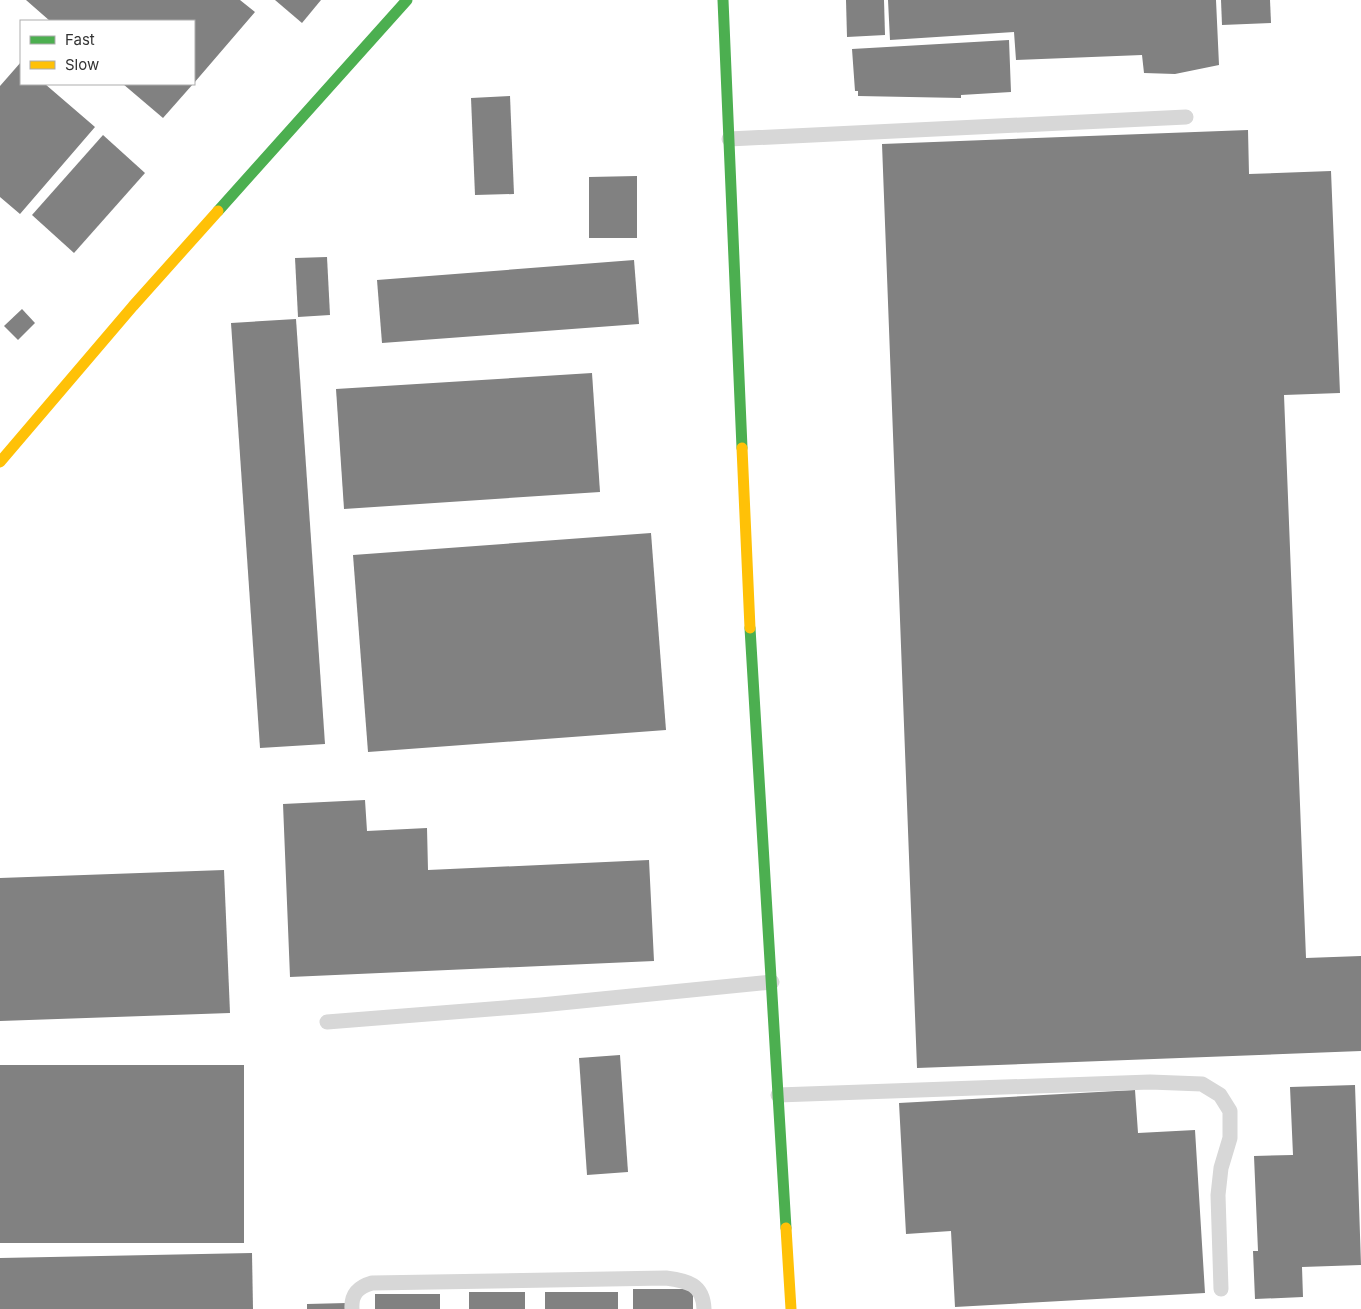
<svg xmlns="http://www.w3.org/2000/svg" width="1361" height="1309" font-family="Inter,sans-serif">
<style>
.building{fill:#818181}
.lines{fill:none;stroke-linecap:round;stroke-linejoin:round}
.lane{stroke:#d7d7d7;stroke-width:15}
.fast{stroke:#4caf50;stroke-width:11}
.slow{stroke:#ffc107;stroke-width:11}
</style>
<rect width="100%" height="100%" fill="#fff"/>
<!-- building -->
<g class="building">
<path d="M26 0H240L255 12 194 83V21H50Z"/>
<path d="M275 0H321L302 23Z"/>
<path d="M846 0H884L885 35 847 37Z"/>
<path d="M888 0H1216L1219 65 1175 74 1144 73 1142 55 1016 60 1014 32 890 40Z"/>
<path d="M1221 0H1270L1271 23 1222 25Z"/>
<path d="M1009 40 1011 92 961 95V98L858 96V91H855L852 49Z"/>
<path d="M21 62V84H45L95 127 20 214 0 197V86Z"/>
<path d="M123 84H193L163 118Z"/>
<path d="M510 96 514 194 475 195 471 98Z"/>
<path d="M1248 130 1249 174 1331 171 1340 393 1284 395 1306 958 1361 956V1051L917 1068 882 144Z"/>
<path d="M103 135 145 173 74 253 32 215Z"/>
<path d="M637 176V238H589V177Z"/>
<path d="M327 257 330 315 298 317 295 258Z"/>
<path d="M634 260 639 324 382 343 377 280Z"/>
<path d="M22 309 35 323 18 340 4 326Z"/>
<path d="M296 319 325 744 260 748 231 323Z"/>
<path d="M592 373 600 492 344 509 336 389Z"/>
<path d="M651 533 666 730 368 752 353 555Z"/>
<path d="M365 800 367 831 427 828 428 870 649 860 654 961 290 977 283 804Z"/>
<path d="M224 870 230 1013 0 1021V878Z"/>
<path d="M620 1055 628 1172 587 1175 579 1058Z"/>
<rect x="0" y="1065" width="244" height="178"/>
<path d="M1355 1085 1361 1265 1302 1267 1303 1297 1255 1299 1253 1251H1258L1254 1156 1293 1155 1290 1087Z"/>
<path d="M1135 1090 1138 1133 1195 1130 1205 1293 955 1307 951 1231 906 1234 899 1103Z"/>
<path d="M252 1253 253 1309H0V1258Z"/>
<rect x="633" y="1289" width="60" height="20"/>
<rect x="469" y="1292" width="56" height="17"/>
<rect x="545" y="1292" width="73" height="17"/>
<rect x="375" y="1294" width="65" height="15"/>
<path d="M347 1303V1309H307V1304Z"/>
</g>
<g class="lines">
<!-- lane -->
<g class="lane">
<path d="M729 139 1186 117"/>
<path d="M327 1022 541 1005 772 982"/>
<path d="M778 1095 1150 1082 1202 1084 1220 1095 1230 1111V1138L1221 1168 1218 1195 1221 1289"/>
<path d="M352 1309C351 1294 358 1287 372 1283L666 1278C688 1281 703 1284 704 1309"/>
</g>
<!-- fast -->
<g class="fast">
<path d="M723 0 742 448"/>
<path d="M218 211 407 0"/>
<path d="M750 628 786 1228"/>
</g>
<!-- slow -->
<g class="slow">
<path d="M742 448 750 628"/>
<path d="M0 462 133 306 218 211"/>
<path d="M786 1228 791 1309"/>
</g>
</g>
<!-- legend -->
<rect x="20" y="20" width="175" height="65" fill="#ffffff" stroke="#adadad"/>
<rect x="30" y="36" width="25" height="8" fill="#4caf50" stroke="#adadad"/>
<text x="65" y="45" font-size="15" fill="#333333">Fast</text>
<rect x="30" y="61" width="25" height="8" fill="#ffc107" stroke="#adadad"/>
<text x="65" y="70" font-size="15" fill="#333333">Slow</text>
</svg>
